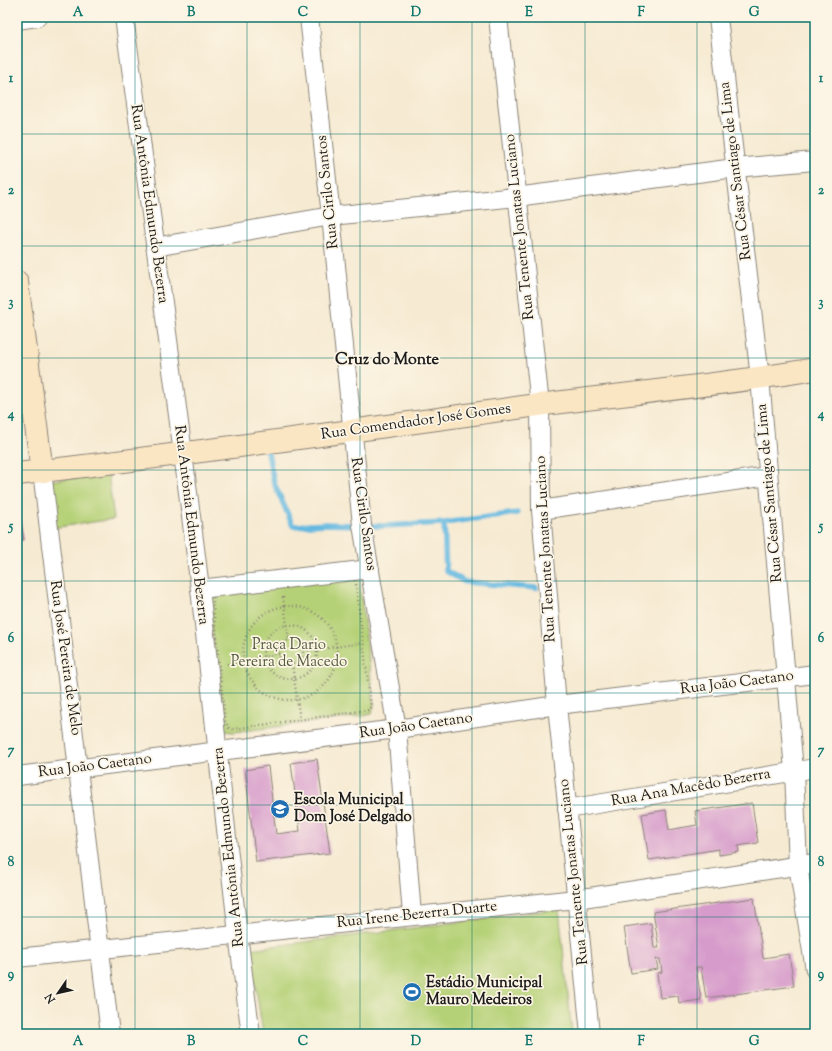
<svg xmlns="http://www.w3.org/2000/svg" width="832" height="1051" font-family="'Sorts Mill Goudy',serif">
<style>
.green{fill:#b5d177;stroke:#68764a}
.lines{fill:none;stroke-linecap:round;stroke-linejoin:round}
.stream{stroke:#65b9e1;stroke-width:5.5}
.building{fill:#d69acb}
.street-casing{stroke:#898377;stroke-width:20}
.secondary-casing{stroke:#898377;stroke-width:24}
.path{stroke:#898377;stroke-width:2.5;stroke-dasharray:1 3;stroke-linecap:butt}
.street{stroke:#fff;stroke-width:18}
.secondary{stroke:#fbe6c4;stroke-width:22}
.grid{fill:none;stroke:#0f766e;stroke-width:1;stroke-opacity:0.55}
.labels{text-anchor:middle;dominant-baseline:central;stroke-width:3.5;stroke-linejoin:round;paint-order:stroke}
.street-label{font-size:15px;fill:#1c1c1c;stroke:#fcf5e5}
.park-label{font-size:15px;fill:#525b3c;stroke:#fcf5e5}
.poi-label{font-size:15px;font-weight:bold;fill:#1c1c1c;stroke:#fcf5e5;text-anchor:start}
.neighbourhood-label{font-size:16px;font-weight:bold;fill:#1c1c1c;stroke:#fcf5e5}
.neatline{fill:none;stroke:#0f766e;stroke-width:1.5}
.grid-label{font-size:13px;text-anchor:middle;font-weight:bold;fill:#0f766e}
</style>
<rect width="100%" height="100%" fill="#fcf5e5"/>
<filter id="ink" filterUnits="userSpaceOnUse"><feTurbulence type="fractalNoise" baseFrequency=".025" numOctaves="2"/><feDisplacementMap in="SourceGraphic" scale="8" xChannelSelector="R" yChannelSelector="G"/><feConvolveMatrix kernelMatrix="1 2 1 2 8 2 1 2 1" color-interpolation-filters="sRGB"/></filter>
<filter id="wash" filterUnits="userSpaceOnUse"><feTurbulence type="fractalNoise" baseFrequency=".012" numOctaves="4" result="noise"/><feDisplacementMap in="SourceGraphic" scale="16" xChannelSelector="R" yChannelSelector="G"/><feGaussianBlur stdDeviation="0.9" result="paint"/><feColorMatrix in="noise" values="0 0 0 0 0 0 0 0 0 0 0 0 0 0 0 0 0 1.4 0 .05"/><feComposite in="paint" operator="in"/></filter>
<g filter="url(#wash)">
<rect width="100%" height="100%" fill="#f6ead2"/>
<!-- green -->
<g class="green">
<path d="M108 473 114 519 52 528 48 481Z"/>
<path d="M359 578 374 705 372 714 362 716 234 732 224 731 208 597 210 592Z"/>
<path d="M559 909 572 1034H263L250 949Z"/>
</g>
<g class="lines">
<!-- stream -->
<g class="stream">
<path d="M265 448H267L274 483 293 526 326 524 383 526 444 523 446 571 465 582 536 588"/>
<path d="M444 523 517 513"/>
</g>
</g>
<g id="blocks">
<!-- building -->
<g class="building">
<path d="M17 499 24 540 17 541Z"/>
<path d="M317 759 330 853 256 862 245 770 268 766 276 834 300 831 291 763Z"/>
<path d="M752 803 758 843 738 846 739 852 719 855V849L649 860 642 814 666 810 669 830 697 825 695 811Z"/>
<path d="M754 898 763 958 789 954 794 986 706 998 701 967H696L701 1000 679 1003 678 996 660 998 657 973 662 972 660 959H656L658 969 631 973 624 927 651 923 654 948H659L653 912Z"/>
</g>
</g>
</g>
<g filter="url(#ink)">
<use href="#blocks" fill-opacity="0" stroke="#898377" stroke-width="1"/>
<g class="lines">
<!-- street casing -->
<g class="street-casing">
<g id="street">
<path d="M124 17C150 207 177 398 200 589 217 737 230 886 251 1034"/>
<path d="M309 17 331 216 362 525 397 729 412 915"/>
<path d="M498 17 540 405 541 510 557 705 590 1034"/>
<path d="M718 17 760 378 794 771 798 866 815 970"/>
<path d="M17 20 37 17"/>
<path d="M155 247 331 216 516 197 735 168 815 161"/>
<path d="M42 471 110 1034"/>
<path d="M541 510 768 476"/>
<path d="M200 589 370 569"/>
<path d="M17 776 397 729 557 705 815 674"/>
<path d="M567 809 815 768"/>
<path d="M17 958 576 899 815 863"/>
</g>
</g>
<!-- secondary casing -->
<g class="secondary-casing">
<g id="secondary">
<path d="M17 282 42 471"/>
<path d="M17 474C191 454 365 429 538 405 631 393 723 385 815 369"/>
</g>
</g>
<!-- path -->
<g class="path">
<path d="M348 577 355 580 356 585 371 706 369 710 233 729 229 728 225 721 213 606V597L217 595Z"/>
<path d="M283 597 289 640"/>
<circle cx="290" cy="653" r="47"/>
<circle cx="290" cy="652" r="27"/>
<circle cx="291" cy="652" r="12"/>
<path d="M304 651 363 643"/>
<path d="M227 664 279 654"/>
<path d="M292 664 300 720"/>
</g>
<!-- street -->
<use href="#street" class="street"/>
<!-- secondary -->
<use href="#secondary" class="secondary"/>
</g>
</g>
<!-- grid -->
<path class="grid" d="M135 17V1034M247 17V1034M360 17V1034M472 17V1034M585 17V1034M697 17V1034M17 134H815M17 246H815M17 358H815M17 470H815M17 581H815M17 693H815M17 805H815M17 917H815"/>
<!-- icons -->
<defs>
<g id="school-disc" transform="scale(1)"><circle r="9.5" fill="#1f6fb2" stroke="#fcf5e5"/><path d="M0-5L7-2L0 1L-7-2ZM-4 1L0 2.5L4 1V4Q0 6-4 4Z" fill="#fff"/></g>
<g id="stadium-disc" transform="scale(1)"><circle r="9.5" fill="#1f6fb2" stroke="#fcf5e5"/><path d="M0-5a6.5 5 0 1 0 0 10a6.5 5 0 1 0 0-10ZM-3.5-1.8h7v3.6h-7Z" fill="#fff"/></g>
</defs>
<g fill-rule="evenodd">
<use href="#school-disc" x="280" y="809"/>
<use href="#stadium-disc" x="412" y="992"/>
</g>
<g class="labels">
<!-- street labels -->
<g class="street-label">
<text transform="translate(736 171) rotate(-97)">Rua César Santiago de Lima</text>
<text transform="translate(328 192) rotate(-96)">Rua Cirilo Santos</text>
<text transform="translate(149 204) rotate(82)">Rua Antônia Edmundo Bezerra</text>
<text transform="translate(520 227) rotate(-96)">Rua Tenente Jonatas Luciano</text>
<text transform="translate(416 422) rotate(-8)">Rua Comendador José Gomes</text>
<text transform="translate(770 493) rotate(-95)">Rua César Santiago de Lima</text>
<text transform="translate(363 514) rotate(82)">Rua Cirilo Santos</text>
<text transform="translate(191 525) rotate(83)">Rua Antônia Edmundo Bezerra</text>
<text transform="translate(546 549) rotate(-93)">Rua Tenente Jonatas Luciano</text>
<text transform="translate(65 658) rotate(82)">Rua José Pereira de Melo</text>
<text transform="translate(737 683) rotate(-7)">Rua João Caetano</text>
<text transform="translate(416 726) rotate(-8)">Rua João Caetano</text>
<text transform="translate(95 766) rotate(-7)">Rua João Caetano</text>
<text transform="translate(691 788) rotate(-10)">Rua Ana Macêdo Bezerra</text>
<text transform="translate(229 847) rotate(-96)">Rua Antônia Edmundo Bezerra</text>
<text transform="translate(574 872) rotate(-96)">Rua Tenente Jonatas Luciano</text>
<text transform="translate(417 915) rotate(-6)">Rua Irene Bezerra Duarte</text>
</g>
<!-- park labels -->
<g class="park-label">
<text x="289" y="645">Praça Dario<tspan x="289" dy="17">Pereira de Macedo</tspan></text>
</g>
<!-- poi labels -->
<g class="poi-label">
<text x="294" y="800">Escola Municipal<tspan x="294" dy="17">Dom José Delgado</tspan></text>
<text x="426" y="983">Estádio Municipal<tspan x="426" dy="17">Mauro Medeiros</tspan></text>
</g>
<!-- neighbourhood labels -->
<g class="neighbourhood-label">
<text x="387" y="360">Cruz do Monte</text>
</g>
</g>
<!-- margin -->
<rect width="832" height="1051" fill="none" stroke="#fcf5e5" stroke-width="44"/>
<!-- north arrow -->
<g transform="translate(58 993) rotate(236)" stroke="#fcf5e5" stroke-width="3" paint-order="stroke">
<path d="M0-3L7 15L0 10L-7 15Z" fill="#1c1c1c"/>
<text y="-6" font-size="11" font-weight="bold" text-anchor="middle" fill="#1c1c1c">N</text>
</g>
<rect x="22" y="22" width="788" height="1007" class="neatline"/>
<g class="grid-label">
<text x="78" y="16">A</text>
<text x="191" y="16">B</text>
<text x="303" y="16">C</text>
<text x="416" y="16">D</text>
<text x="529" y="16">E</text>
<text x="641" y="16">F</text>
<text x="754" y="16">G</text>
<text x="11" y="82">1</text>
<text x="821" y="82">1</text>
<text x="11" y="194">2</text>
<text x="821" y="194">2</text>
<text x="11" y="306">3</text>
<text x="821" y="306">3</text>
<text x="11" y="418">4</text>
<text x="821" y="418">4</text>
<text x="11" y="530">5</text>
<text x="821" y="530">5</text>
<text x="11" y="642">6</text>
<text x="821" y="642">6</text>
<text x="11" y="754">7</text>
<text x="821" y="754">7</text>
<text x="11" y="866">8</text>
<text x="821" y="866">8</text>
<text x="11" y="978">9</text>
<text x="821" y="978">9</text>
<text x="78" y="1045">A</text>
<text x="191" y="1045">B</text>
<text x="303" y="1045">C</text>
<text x="416" y="1045">D</text>
<text x="529" y="1045">E</text>
<text x="641" y="1045">F</text>
<text x="754" y="1045">G</text>
</g>
</svg>
